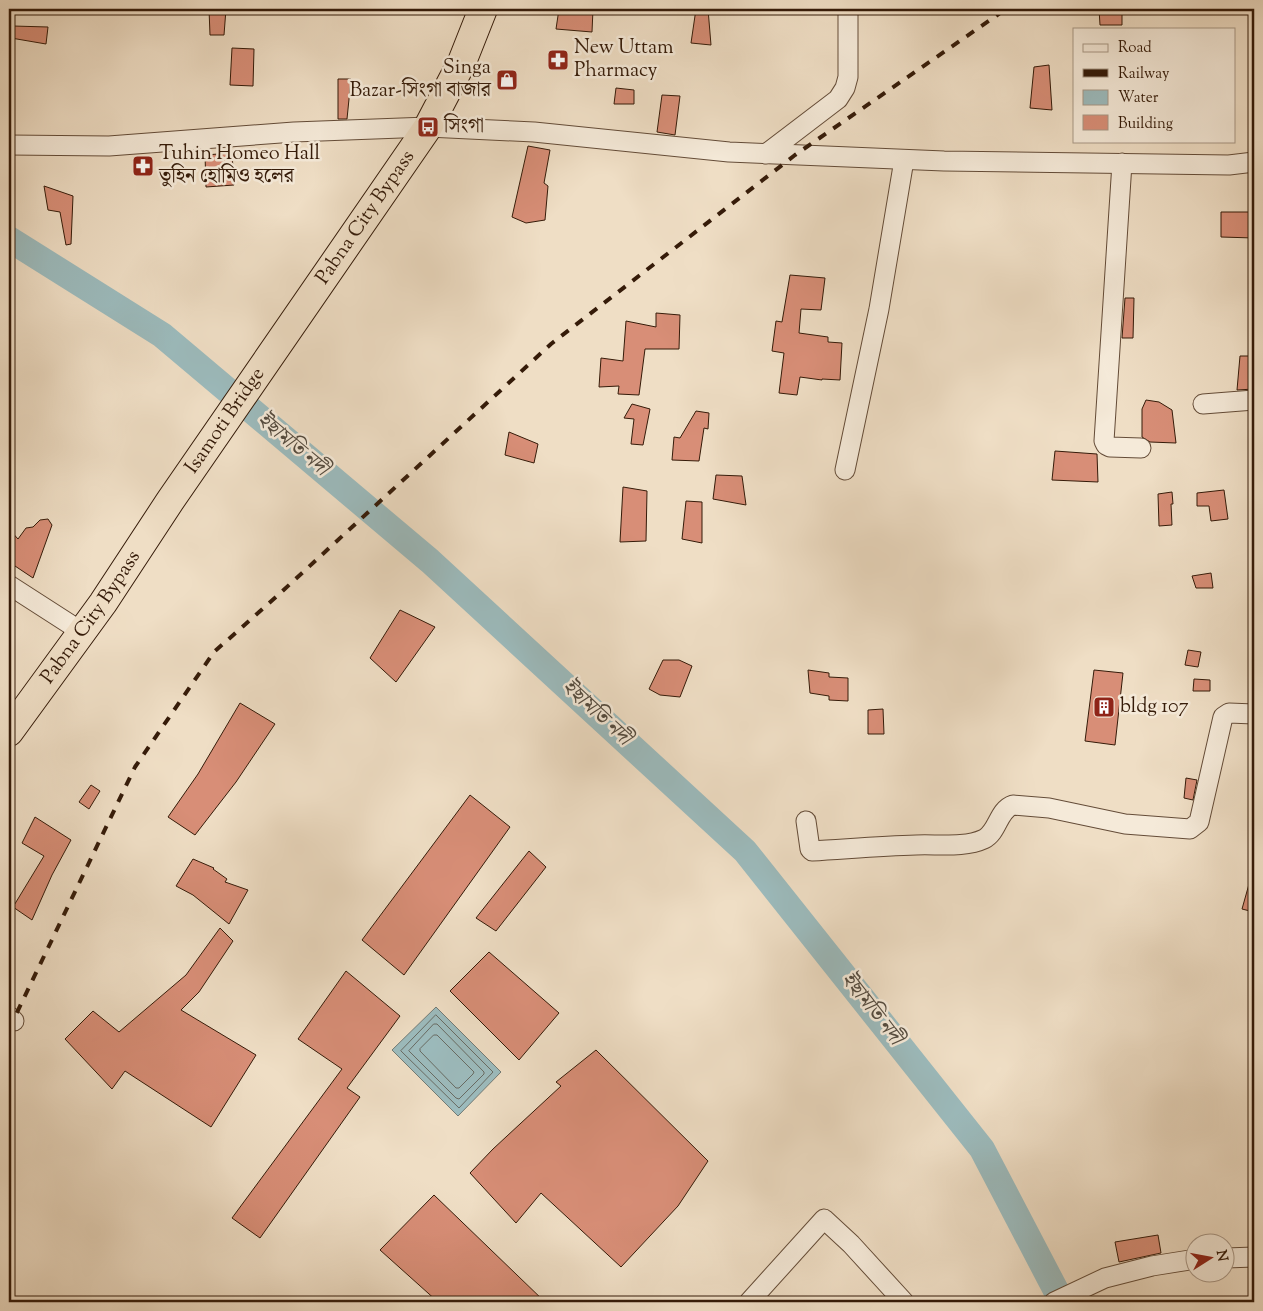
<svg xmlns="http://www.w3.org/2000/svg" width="1263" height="1311" font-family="'Sorts Mill Goudy','Noto Serif Bengali',serif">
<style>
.water{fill:#9cbbbd;stroke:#737b75}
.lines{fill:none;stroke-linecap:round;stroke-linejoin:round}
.shore{stroke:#686b63;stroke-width:1}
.river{stroke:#9cbbbd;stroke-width:26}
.building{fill:#d88e77;stroke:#351b09}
.minor-casing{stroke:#644c38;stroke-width:21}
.highway-casing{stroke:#351b09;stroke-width:30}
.minor{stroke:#f5ead9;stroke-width:19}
.highway{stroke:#efdec5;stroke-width:28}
.rail{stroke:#351b09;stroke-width:4;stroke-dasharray:9 9;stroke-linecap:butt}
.labels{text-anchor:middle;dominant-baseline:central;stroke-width:5;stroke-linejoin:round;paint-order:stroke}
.poi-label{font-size:20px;fill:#351b09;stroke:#f5ead9;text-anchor:start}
.street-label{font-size:20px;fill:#351b09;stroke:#f5ead9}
.water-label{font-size:21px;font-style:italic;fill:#544b3f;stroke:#f5ead9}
</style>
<rect width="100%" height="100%" fill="#efdec5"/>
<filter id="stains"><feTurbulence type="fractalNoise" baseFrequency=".004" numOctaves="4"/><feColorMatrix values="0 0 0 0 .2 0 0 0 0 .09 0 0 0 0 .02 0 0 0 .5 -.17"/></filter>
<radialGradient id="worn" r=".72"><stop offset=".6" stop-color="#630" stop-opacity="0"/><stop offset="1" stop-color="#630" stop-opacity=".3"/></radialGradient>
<!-- water -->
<path class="water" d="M436 1007 501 1072 458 1116 392 1050Z"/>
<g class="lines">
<!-- shore -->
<g class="shore">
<path d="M436 1015 493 1072 459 1108 401 1051Z"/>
<path d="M434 1024H437L484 1072V1074L459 1099 456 1098 409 1051Z"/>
<path d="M434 1035H437L474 1072 473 1074 459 1088H456L420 1051V1049Z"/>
</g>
<!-- river -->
<path class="river" d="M9 239 162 335 430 561 745 851 982 1149 1062 1302"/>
</g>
<!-- building -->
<g class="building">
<path d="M209 9H226L224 35H210Z"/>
<path d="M559 9H593L592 32 556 29Z"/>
<path d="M696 9H708L711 45 691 43Z"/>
<path d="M1099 9H1122V25H1100Z"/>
<path d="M13 26 48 27 46 44 11 38Z"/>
<path d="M232 48 254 49 253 86 230 85Z"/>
<path d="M1049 65 1052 110 1030 108 1034 67Z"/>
<path d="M338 79H351L347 119H338Z"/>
<path d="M616 88 634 90V104H614Z"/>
<path d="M662 95 680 96 675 135 657 132Z"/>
<path d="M528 146 550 150 544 183 548 186 545 220 526 223 512 217Z"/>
<path d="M232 153 234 185 206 187 205 155Z"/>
<path d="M44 186 73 196 71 244 66 245 60 212 48 210Z"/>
<path d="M1221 212H1254V238L1221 237Z"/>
<path d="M790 275 825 278 821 310 801 309 799 333 828 337V342L842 343 840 380 822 379V380L800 377 797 395 779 393 784 353 772 351 776 321 782 322Z"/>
<path d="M1125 298H1134L1133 338H1122Z"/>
<path d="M656 313 680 315 679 349H645L639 395 618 394 619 386 599 387 601 358 623 361 626 321 656 327Z"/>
<path d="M1240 356H1254V389L1237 390Z"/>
<path d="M1146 400 1159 402 1172 410 1176 443 1150 442 1142 437V409Z"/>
<path d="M632 404 650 409 643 445 631 444 634 419 624 418Z"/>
<path d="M696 411 709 413 708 429 704 428 699 461 672 460 674 437 680 438Z"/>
<path d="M509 432 538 444 534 463 505 455Z"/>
<path d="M1055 451 1097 454 1098 482 1052 480Z"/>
<path d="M716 475 742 476 746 505 713 499Z"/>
<path d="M623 487 647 491 646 541 620 542Z"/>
<path d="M1224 490 1228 519 1211 521 1209 506H1197V493Z"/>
<path d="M1172 492 1173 504H1171L1172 525 1159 526 1158 494Z"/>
<path d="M686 501 702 502V543L682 539Z"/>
<path d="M48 519 52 525 33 578 9 562V529L18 539 26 528 33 527 40 520Z"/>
<path d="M1211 573 1213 588H1196L1192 576Z"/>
<path d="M400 610 435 627 396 682 370 658Z"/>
<path d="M1188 650 1201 652 1198 667 1185 665Z"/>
<path d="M663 660H679L692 666 680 697 660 695 649 689Z"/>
<path d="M808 670 829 673V677L848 678V701L829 700V696L810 693Z"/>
<path d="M1094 670 1123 673 1115 745 1085 741Z"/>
<path d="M1194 679 1210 680V691H1193Z"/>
<path d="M240 703 275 724 236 782 195 835 168 817 198 774Z"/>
<path d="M883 709 884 734H868V710Z"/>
<path d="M1186 778 1197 780 1193 800 1184 798Z"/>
<path d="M91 785 100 791 89 809 79 802Z"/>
<path d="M470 795 510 827 404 975 362 940Z"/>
<path d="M35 817 71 840 52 875 32 920 13 907 44 856 22 843Z"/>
<path d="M529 851 546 867 496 931 476 918Z"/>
<path d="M193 859 214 868 213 869 227 879 225 882 248 890 229 924 193 895 176 886Z"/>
<path d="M1251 877H1254V912L1242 909Z"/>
<path d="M220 928 233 941 199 992 181 1010 256 1055 211 1127 125 1071 112 1089 65 1039 93 1011 119 1032 186 975Z"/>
<path d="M489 952 559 1013 519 1060 450 991Z"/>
<path d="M346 971 400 1016 347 1088 360 1097 260 1238 232 1218 342 1069 298 1039Z"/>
<path d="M596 1050 708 1161 678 1206 621 1267 541 1193 516 1223 470 1173 493 1149 561 1086 556 1082Z"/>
<path d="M434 1195 545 1302H438L380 1250Z"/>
<path d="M1158 1235 1161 1253 1119 1262 1115 1242Z"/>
</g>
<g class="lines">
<!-- minor casing -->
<g class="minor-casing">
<g id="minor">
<path d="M9 145 109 146 294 132 428 127 534 132 729 152 944 161 1229 165 1254 162"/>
<path d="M766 154 838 99 845 88 848 77V9"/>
<path d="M1122 163 1104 441 1106 445 1110 447 1141 448"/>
<path d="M1203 404 1254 400"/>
<path d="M845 470 879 309 904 160"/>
<path d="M9 585 82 632"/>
<path d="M806 821 810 849 812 851C847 849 881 846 916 845 937 844 965 848 984 839 998 832 998 810 1013 805L1049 808 1125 824 1190 829 1199 822 1223 717 1229 713 1254 714"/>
<path d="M9 1016 14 1021"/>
<path d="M1226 1258 1254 1257"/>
<path d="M749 1302 824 1219 851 1244 904 1302"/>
<path d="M1054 1302 1105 1278 1152 1266 1196 1259"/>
</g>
</g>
<!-- highway casing -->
<g class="highway-casing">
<g id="highway">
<path id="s1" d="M9 732 103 603 170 501 428 127 462 62 483 9"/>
</g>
</g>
<!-- minor -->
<use href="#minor" class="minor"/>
<!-- highway -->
<use href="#highway" class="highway"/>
<!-- rail -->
<path class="rail" d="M9 1029 135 767 214 652 276 597 551 344 795 155 1006 9"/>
</g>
<!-- icons -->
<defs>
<g id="pharmacy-square" transform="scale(1.125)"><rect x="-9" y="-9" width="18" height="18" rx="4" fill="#8f2418" stroke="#f5ead9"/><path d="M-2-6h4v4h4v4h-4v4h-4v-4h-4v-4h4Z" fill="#fff"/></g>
<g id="shop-square" transform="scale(1.125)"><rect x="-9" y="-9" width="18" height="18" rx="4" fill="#8f2418" stroke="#f5ead9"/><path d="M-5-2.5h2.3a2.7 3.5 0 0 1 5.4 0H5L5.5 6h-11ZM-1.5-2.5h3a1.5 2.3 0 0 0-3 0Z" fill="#fff"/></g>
<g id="bus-square" transform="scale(1.125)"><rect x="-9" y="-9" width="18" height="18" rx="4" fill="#8f2418" stroke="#f5ead9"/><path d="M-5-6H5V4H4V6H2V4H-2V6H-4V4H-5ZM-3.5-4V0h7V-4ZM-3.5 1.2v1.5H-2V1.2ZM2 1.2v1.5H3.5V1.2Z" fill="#fff"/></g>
<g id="building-square" transform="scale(1.125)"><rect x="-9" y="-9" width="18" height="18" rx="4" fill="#8f2418" stroke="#f5ead9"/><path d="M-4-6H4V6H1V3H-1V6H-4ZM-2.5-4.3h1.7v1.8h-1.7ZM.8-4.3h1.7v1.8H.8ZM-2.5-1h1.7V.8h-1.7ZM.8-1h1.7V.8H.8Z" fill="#fff"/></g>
</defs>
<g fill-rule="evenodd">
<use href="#pharmacy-square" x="558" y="60"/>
<use href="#shop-square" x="507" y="80"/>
<use href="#bus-square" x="428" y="127"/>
<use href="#pharmacy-square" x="143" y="166"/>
<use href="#building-square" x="1104" y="707"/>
</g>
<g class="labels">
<!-- poi labels -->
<g class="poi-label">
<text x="574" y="48">New Uttam<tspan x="574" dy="23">Pharmacy</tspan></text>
<text x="491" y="68" text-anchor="end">Singa<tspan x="491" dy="23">Bazar-সিংগা বাজার</tspan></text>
<text x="444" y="127">সিংগা</text>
<text x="159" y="154">Tuhin Homeo Hall<tspan x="159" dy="23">তুহিন হোমিও হলের</tspan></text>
<text x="1120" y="707">bldg 107</text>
</g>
<!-- street labels -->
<g class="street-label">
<text stroke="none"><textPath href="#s1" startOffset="626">Pabna City Bypass</textPath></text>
<text stroke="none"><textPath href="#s1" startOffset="379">Isamoti Bridge</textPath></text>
<text stroke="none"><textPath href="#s1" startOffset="141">Pabna City Bypass</textPath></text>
</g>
<!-- water labels -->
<g class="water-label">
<text transform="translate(292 445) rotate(40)">ইছামতি নদী</text>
<text transform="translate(596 713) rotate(43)">ইছামতি নদী</text>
<text transform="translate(871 1009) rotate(52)">ইছামতি নদী</text>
</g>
</g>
<!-- margin -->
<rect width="1263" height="1311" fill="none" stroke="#efdec5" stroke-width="30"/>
<rect x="10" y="10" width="1243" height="1291" fill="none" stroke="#351b09" stroke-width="2.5"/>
<rect x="15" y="15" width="1233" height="1281" fill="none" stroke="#351b09"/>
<!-- legend -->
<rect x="1073" y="28" width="162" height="115" fill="#f5ead9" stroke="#a89786"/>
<rect x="1083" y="44" width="25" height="8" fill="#f5ead9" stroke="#a89786"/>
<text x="1118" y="52" font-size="15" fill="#351b09">Road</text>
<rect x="1083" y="69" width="25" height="8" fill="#351b09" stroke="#a89786"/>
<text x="1118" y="78" font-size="15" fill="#351b09">Railway</text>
<rect x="1083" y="90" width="25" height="15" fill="#9cbbbd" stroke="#a89786"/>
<text x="1118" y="102" font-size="15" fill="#351b09">Water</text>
<rect x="1083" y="115" width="25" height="15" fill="#d88e77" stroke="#a89786"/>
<text x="1118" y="128" font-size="15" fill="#351b09">Building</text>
<!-- north arrow -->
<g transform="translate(1210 1258) rotate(79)"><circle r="24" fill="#f5ead9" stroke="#a89786"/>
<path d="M0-4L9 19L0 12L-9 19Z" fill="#8f2418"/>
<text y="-8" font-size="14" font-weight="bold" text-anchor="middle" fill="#351b09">N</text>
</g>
<rect width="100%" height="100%" filter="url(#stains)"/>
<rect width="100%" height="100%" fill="url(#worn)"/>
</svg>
